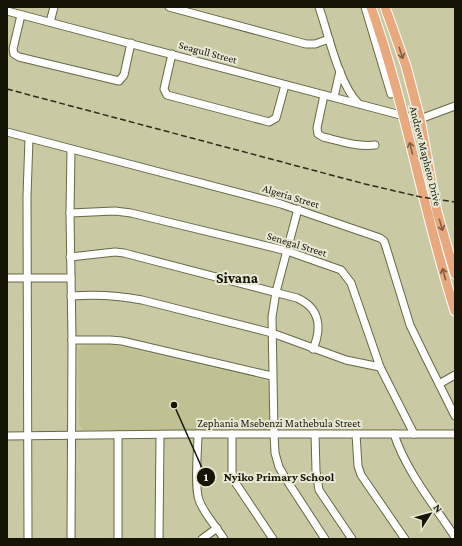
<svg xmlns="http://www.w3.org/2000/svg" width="462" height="546" font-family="'Crimson Pro',serif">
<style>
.built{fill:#bfc192}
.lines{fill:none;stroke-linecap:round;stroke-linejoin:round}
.minor-casing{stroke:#676945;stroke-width:9}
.major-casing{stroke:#fff;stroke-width:11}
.minor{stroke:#fff;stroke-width:7}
.major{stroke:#e9a97f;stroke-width:9}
.rail{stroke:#2c2c1b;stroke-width:1.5;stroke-dasharray:6 3;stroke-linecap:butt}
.oneway{stroke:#7f5f43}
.labels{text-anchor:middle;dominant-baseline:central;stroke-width:4;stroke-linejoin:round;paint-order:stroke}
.street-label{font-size:11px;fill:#151507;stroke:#e8e9d5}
.district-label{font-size:15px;font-weight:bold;fill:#151507;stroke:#e8e9d5}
.leader{fill:none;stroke:#151507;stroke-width:1.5}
.callout-dot{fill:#151507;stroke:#e8e9d5;stroke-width:1.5}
.mark-label{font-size:12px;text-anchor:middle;font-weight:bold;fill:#fff}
.callout-label{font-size:12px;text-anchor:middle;font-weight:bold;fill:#151507;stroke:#e8e9d5;stroke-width:4;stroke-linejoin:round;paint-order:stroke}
</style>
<rect width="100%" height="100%" fill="#c9caa3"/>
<!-- built -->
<path class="built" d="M110 344 265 380 269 385 271 426 264 431 84 430 79 425 78 350 82 346Z"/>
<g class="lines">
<!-- minor casing -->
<g class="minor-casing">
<g id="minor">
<path d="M169 7 306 44H315L329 39"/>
<path d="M319 7C328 33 339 84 358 103"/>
<path d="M365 7 391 94"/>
<path d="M7 11 408 117 420 119 455 106"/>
<path d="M21 15 13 49 14 54 19 57 119 81 124 75 131 43"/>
<path d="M50 22 54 7"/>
<path d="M172 54 164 89 167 95 254 118 269 122 276 118 285 85"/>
<path d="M324 95 317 128 318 134 323 137C340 141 356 147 375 145"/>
<path d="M334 97 340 71"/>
<path d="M7 132 281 204 380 238 384 241 386 247 410 325 426 358 455 416"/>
<path d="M71 149 70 213 72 340 71 539"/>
<path d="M298 209 276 292 272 317 274 434 275 453 279 467 286 479 325 539"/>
<path d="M70 213 115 211 131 213 287 251 341 270 351 283 380 367 414 434"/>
<path d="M70 257 115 252 124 253 297 298C320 308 322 328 313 349"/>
<path d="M7 278H71"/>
<path d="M71 296C96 294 117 295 142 300L272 333 346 360 380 367"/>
<path d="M72 340H110L122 341 272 376"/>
<path d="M439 384 455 375"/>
<path d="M198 434C198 450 194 486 199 500 204 514 216 526 224 539"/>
<path d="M232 434V471L233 479 273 539"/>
<path d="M315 434 316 471 319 490 352 539"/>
<path d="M356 434 358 466 361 475 405 539"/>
<path d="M394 434C406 471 434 505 455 537"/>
<path d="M7 436 183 434H455"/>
<path d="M28 539 27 196 29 138"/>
<path d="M118 539V435"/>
<path d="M159 539 160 435"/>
<path d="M202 539 217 528"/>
</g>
</g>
<!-- major casing -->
<g class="major-casing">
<g id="major">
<path d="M371 7C406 106 423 211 455 311"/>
<path d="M385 7 406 66 420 119 437 212 455 274"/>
</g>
</g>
<!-- minor -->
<use href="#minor" class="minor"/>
<!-- major -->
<use href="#major" class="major"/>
<!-- rail -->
<path class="rail" d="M7 89 365 184 421 197 455 202"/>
</g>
<!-- one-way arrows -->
<defs><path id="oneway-shaft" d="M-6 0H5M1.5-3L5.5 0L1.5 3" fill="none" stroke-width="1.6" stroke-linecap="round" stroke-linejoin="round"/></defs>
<g class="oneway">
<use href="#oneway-shaft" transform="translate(401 53) rotate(72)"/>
<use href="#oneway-shaft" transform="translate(411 148) rotate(-104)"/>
<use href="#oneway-shaft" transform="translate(441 225) rotate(74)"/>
<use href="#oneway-shaft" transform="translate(444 274) rotate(-105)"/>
</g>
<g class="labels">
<!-- street labels -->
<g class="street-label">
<text transform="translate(208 52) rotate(15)">Seagull Street</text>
<text transform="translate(426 156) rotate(76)">Andrew Mapheto Drive</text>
<text transform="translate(291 196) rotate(17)">Algeria Street</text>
<text transform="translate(297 244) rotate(17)">Senegal Street</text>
<text x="279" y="423">Zephania Msebenzi Mathebula Street</text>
</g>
<!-- district labels -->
<g class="district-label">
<text x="237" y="278">Sivana</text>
</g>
</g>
<!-- callouts -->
<path class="leader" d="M174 405L206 477"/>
<g class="callout-dot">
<circle cx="174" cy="405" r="4"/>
<circle cx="206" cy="477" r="10"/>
</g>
<g class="mark-label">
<text x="206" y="481">1</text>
</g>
<g class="callout-label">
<text x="279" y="481">Nyiko Primary School</text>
</g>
<!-- border -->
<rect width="462" height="546" fill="none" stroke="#151507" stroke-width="16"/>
<!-- north arrow -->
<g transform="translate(430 514) rotate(54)" stroke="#e8e9d5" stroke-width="3" paint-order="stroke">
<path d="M0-3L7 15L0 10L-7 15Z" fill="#151507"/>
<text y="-6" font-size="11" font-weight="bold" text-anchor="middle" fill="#151507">N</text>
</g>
</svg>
